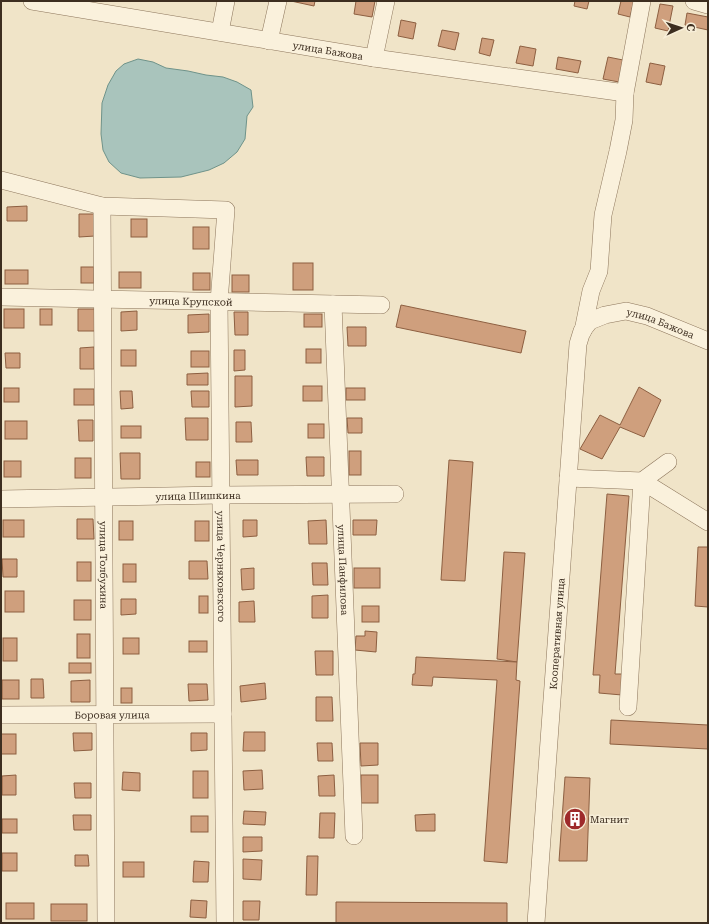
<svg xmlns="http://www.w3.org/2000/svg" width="709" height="924" font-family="'Roboto Serif',serif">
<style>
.water{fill:#a9c4bc;stroke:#6f938a}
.building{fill:#cf9f7d;stroke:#8d5f41}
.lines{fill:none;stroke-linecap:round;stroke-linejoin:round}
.minor-casing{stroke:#8d765c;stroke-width:18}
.minor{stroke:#faf1dc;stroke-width:17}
.labels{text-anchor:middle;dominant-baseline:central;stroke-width:3;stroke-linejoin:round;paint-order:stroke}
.street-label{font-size:10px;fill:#3d2e20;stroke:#f7eed8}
.poi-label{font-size:10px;fill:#3d2e20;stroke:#f7eed8;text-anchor:start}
</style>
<rect width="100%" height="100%" fill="#f0e4c8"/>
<!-- water -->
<path class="water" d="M138 59 153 62 166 68 188 71 206 75 223 77 237 82 251 90 253 107 247 116 245 139 237 152 224 163 209 170 181 177 140 178 121 173 109 162 103 150 101 134 102 103 108 85 116 71 124 64Z"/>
<!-- building -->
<g class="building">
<path d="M291 1H315L314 6Z"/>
<path d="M356 1H375L372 17 354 14Z"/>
<path d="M575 1H589L587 9 574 6Z"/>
<path d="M621 1H634L630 17 618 14Z"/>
<path d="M660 4 673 6 668 31 655 28Z"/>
<path d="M687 13 708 17V30L685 25Z"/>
<path d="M401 20 416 23 413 39 398 36Z"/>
<path d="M442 30 459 33 455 50 438 46Z"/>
<path d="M482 38 494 40 490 56 479 53Z"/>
<path d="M520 46 536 49 533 66 516 63Z"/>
<path d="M558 57 581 61 578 73 556 69Z"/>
<path d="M608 57 623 60 619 82 603 79Z"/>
<path d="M650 63 665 66 661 85 646 82Z"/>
<path d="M27 206V221H7V207Z"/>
<path d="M79 214H95V236L79 237Z"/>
<rect x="131" y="219" width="16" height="18"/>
<rect x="193" y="227" width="16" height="22"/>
<rect x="293" y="263" width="20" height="27"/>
<rect x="81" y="267" width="13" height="16"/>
<rect x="5" y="270" width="23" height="14"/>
<rect x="119" y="272" width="22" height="16"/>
<rect x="193" y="273" width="17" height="17"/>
<rect x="232" y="275" width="17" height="17"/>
<path d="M401 305 526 331 521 353 396 327Z"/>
<rect x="4" y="309" width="20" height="19"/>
<rect x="40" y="309" width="12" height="16"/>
<path d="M78 309H95L96 331H78Z"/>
<path d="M137 311V330L121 331V312Z"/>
<path d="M234 312H248V335H235Z"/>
<path d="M209 314V332L188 333V315Z"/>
<rect x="304" y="314" width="18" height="13"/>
<path d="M347 327H366V346H348Z"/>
<path d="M94 347V369H80V348Z"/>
<rect x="306" y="349" width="15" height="14"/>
<rect x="121" y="350" width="15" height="16"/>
<path d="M234 350H245V370L234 371Z"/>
<rect x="191" y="351" width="18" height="16"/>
<path d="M5 353H20V368H6Z"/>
<path d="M208 373V385H187V374Z"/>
<path d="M235 376H252V406L235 407Z"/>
<rect x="303" y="386" width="19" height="15"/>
<path d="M639 387 661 400 644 437 620 427 602 459 580 449 600 415 620 425Z"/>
<rect x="4" y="388" width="15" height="14"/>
<rect x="346" y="388" width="19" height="12"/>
<rect x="74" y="389" width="20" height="16"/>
<path d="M120 391H132L133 408 121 409Z"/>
<path d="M191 391H209V407H192Z"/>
<path d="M185 418H208V440H186Z"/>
<path d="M347 418H362V433H348Z"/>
<path d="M78 420H93V441H79Z"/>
<rect x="5" y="421" width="22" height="18"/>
<path d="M236 422H251L252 442H236Z"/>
<rect x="308" y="424" width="16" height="14"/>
<rect x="121" y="426" width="20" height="12"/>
<rect x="349" y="451" width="12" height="24"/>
<path d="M120 453H140V479H121Z"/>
<path d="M306 457H324V476H307Z"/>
<rect x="75" y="458" width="16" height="20"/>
<path d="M236 460H258V475H237Z"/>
<path d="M449 460 473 462 465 581 441 580Z"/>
<rect x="4" y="461" width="17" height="16"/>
<rect x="196" y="462" width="14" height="15"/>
<path d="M607 494 629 496 615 674H624L622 695 599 693 600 675H593Z"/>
<path d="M77 519H93L94 539H77Z"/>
<rect x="3" y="520" width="21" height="17"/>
<path d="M243 520H257V536L243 537Z"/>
<path d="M326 520 327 544H309L308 521Z"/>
<path d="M353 520H377L376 535H353Z"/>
<rect x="119" y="521" width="14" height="19"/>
<rect x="195" y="521" width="14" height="20"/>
<path d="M698 547H708V607L695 606Z"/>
<path d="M504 552 525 553 517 662 497 659Z"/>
<path d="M2 559H17V577H3Z"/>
<path d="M189 561H207L208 579H189Z"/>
<rect x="77" y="562" width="14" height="19"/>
<path d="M312 563H327L328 585H313Z"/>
<rect x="123" y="564" width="13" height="18"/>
<path d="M254 568V589L242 590 241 569Z"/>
<rect x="354" y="568" width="26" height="20"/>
<rect x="5" y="591" width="19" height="21"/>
<path d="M328 595V618H312V596Z"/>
<rect x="199" y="596" width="9" height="17"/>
<path d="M121 599H136V614L121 615Z"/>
<rect x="74" y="600" width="17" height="20"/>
<path d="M254 601 255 622H239V602Z"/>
<rect x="362" y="606" width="17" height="16"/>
<path d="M365 631 377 632 376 652 355 650 356 636H365Z"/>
<rect x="77" y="634" width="13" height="24"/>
<rect x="3" y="638" width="14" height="23"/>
<rect x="123" y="638" width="16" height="16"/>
<rect x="189" y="641" width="18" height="11"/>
<path d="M315 651H333V675H316Z"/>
<path d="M416 657 517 662 516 680 520 681 507 863 484 861 497 680 433 677 432 686 412 685 413 674H415Z"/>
<rect x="69" y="663" width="22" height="10"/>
<path d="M31 679H43L44 698H31Z"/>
<rect x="2" y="680" width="17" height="19"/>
<path d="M90 680V702H71V681Z"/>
<path d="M265 683 266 699 241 702 240 686Z"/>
<path d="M188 684H207L208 700 189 701Z"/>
<rect x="121" y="688" width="11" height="15"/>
<path d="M316 697H332L333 721H316Z"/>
<path d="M611 720 708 725V749L610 744Z"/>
<path d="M244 732H265V751H243Z"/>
<path d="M73 733H92V750L74 751Z"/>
<path d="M191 733H207V750L191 751Z"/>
<rect x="1" y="734" width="15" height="20"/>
<path d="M317 743H332L333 761H318Z"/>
<path d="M360 743H378V765L361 766Z"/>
<path d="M262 770 263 789 244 790 243 771Z"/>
<rect x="193" y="771" width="15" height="27"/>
<path d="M123 772 140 773V791L122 790Z"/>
<path d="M16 775V795H2V776Z"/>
<path d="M334 775 335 796H319L318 776Z"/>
<rect x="361" y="775" width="17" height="28"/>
<path d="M565 777 590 778 587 861H559Z"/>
<path d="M74 783H91V798H75Z"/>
<path d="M244 811 266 812 265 825 243 824Z"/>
<path d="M320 813H335L334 838H319Z"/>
<path d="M435 814V831H416L415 815Z"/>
<path d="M73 815H91V830H74Z"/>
<rect x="191" y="816" width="17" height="16"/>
<rect x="2" y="819" width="15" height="14"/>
<path d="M243 837H262V851L243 852Z"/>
<rect x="2" y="853" width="15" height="18"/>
<path d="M75 855H88L89 866H75Z"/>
<path d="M307 856H318L317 895H306Z"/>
<path d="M243 859 262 860 261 880 243 879Z"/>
<path d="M194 861 209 862 208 882H193Z"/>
<rect x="123" y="862" width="21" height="15"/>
<path d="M191 900 207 901 206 918 190 917Z"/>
<path d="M243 901H260L259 920H243Z"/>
<path d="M336 902 507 903V923H336Z"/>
<rect x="6" y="903" width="28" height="16"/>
<rect x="51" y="904" width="36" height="17"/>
</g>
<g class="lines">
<!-- minor casing -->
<g class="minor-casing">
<g id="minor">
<path id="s1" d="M32 1 374 58 625 93"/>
<path d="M694 1 708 5"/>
<path d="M220 32 226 1"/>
<path d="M269 41 278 1"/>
<path d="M374 58 386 1"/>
<path id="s2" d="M1 180 102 206 226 210 219 302 225 923"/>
<path id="s3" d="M102 206 106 923"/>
<path id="s4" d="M1 297 381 305"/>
<path id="s5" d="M333 304 354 836"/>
<path d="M583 331 591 291 599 271 603 215 618 151 624 120 625 93 642 1"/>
<path d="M568 478 642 481 668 462"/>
<path id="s6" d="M1 499 221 495 395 494"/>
<path d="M628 707 642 481 708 522"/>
<path id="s7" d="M1 715 223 714"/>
<path id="s8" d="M536 923C550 730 563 537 578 344L582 331 590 321 605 315 626 311 647 316 708 341"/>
</g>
</g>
<!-- minor -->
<use href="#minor" class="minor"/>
</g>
<!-- icons -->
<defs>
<g id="building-disc" transform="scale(1.15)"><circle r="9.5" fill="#9e2a2b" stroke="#f7eed8"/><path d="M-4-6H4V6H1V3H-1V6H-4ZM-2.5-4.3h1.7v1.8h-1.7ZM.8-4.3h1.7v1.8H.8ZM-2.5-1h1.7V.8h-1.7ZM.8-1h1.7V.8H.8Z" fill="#fff"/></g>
</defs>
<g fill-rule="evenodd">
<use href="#building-disc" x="575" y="819"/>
</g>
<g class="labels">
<!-- street labels -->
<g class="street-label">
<text stroke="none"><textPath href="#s1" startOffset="300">улица Бажова</textPath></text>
<text stroke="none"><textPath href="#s4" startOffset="190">улица Крупской</textPath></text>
<text stroke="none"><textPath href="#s8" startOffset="681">улица Бажова</textPath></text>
<text stroke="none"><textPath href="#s6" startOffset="197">улица Шишкина</textPath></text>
<text stroke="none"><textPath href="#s3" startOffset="359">улица Толбухина</textPath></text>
<text stroke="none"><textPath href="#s2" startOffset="585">улица Черняховского</textPath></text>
<text stroke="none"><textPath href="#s5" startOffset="266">улица Панфилова</textPath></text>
<text stroke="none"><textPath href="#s8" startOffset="290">Кооперативная улица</textPath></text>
<text stroke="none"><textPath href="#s7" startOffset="111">Боровая улица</textPath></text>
</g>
<!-- poi labels -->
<g class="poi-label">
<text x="590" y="819">Магнит</text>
</g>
</g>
<!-- border -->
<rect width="709" height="924" fill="none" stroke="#3d2e20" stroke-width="4"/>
<!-- north arrow -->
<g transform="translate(681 28) rotate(87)" stroke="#f7eed8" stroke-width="3" paint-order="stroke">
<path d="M0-3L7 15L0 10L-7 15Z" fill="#3d2e20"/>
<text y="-6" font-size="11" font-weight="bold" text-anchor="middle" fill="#3d2e20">С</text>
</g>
</svg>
